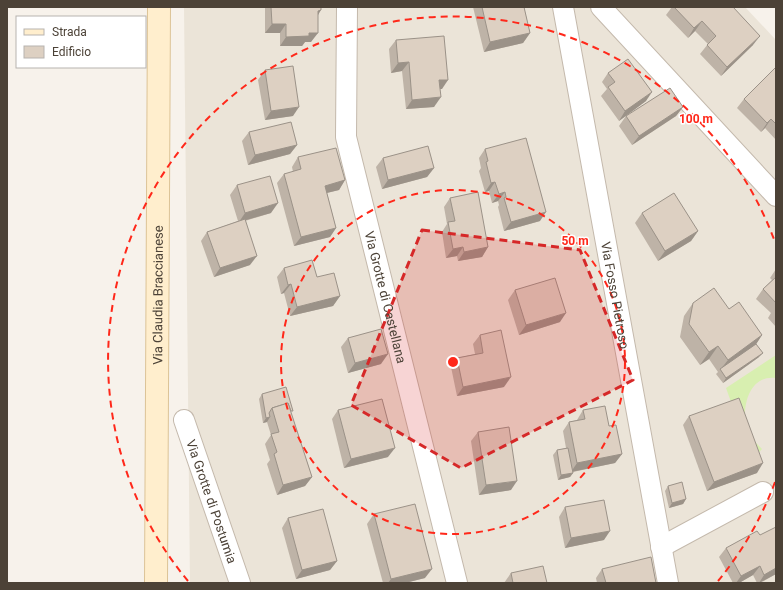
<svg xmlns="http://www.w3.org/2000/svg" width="783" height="590" font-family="Roboto,sans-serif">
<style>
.residential{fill:#ebe4d8}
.green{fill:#d8efb0}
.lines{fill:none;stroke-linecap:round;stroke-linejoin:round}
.street-casing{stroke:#c4b9ac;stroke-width:22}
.secondary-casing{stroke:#dcc396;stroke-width:24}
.street{stroke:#fff;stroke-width:20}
.secondary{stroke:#ffeecd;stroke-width:22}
.wall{fill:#beb3a7}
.shaded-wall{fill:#9b9288}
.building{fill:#ddd0c2;stroke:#9b9288}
.marked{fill:#d62828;fill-opacity:0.2;stroke:#d62828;stroke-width:3;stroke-dasharray:8 5;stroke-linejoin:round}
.ring{fill:none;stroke:#ff281a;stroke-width:2;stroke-dasharray:7 5}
.labels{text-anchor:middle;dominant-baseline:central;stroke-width:3;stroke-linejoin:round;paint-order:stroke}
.street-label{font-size:13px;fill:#4c4237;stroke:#fff}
.centre{fill:#ff281a;stroke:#fff;stroke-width:2}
.ring-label{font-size:12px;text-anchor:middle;font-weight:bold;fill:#ff281a;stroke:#fff;stroke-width:3;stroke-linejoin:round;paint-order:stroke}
</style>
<rect width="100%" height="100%" fill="#f7f2eb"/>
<!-- residential -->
<path class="residential" d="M184 7H745L776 40V583H190Z"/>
<!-- green -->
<path class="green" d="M776 355V378C748 374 740 411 748 431 751 438 757 444 762 449L752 460 726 388Z"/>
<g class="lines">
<!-- street casing -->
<g class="street-casing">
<g id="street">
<path id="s1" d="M347 7 346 137 457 583"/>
<path id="s2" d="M563 7 668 583"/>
<path d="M601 7 776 196"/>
<path id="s3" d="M184 420 240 583"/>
<path d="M661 547 763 492"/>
</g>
</g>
<!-- secondary casing -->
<g class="secondary-casing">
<g id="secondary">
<path id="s4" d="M156 583 159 7"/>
</g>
</g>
<!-- street -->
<use href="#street" class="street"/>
<!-- secondary -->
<use href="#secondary" class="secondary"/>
</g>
<!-- wall -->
<g class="wall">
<path d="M265 7H321L318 15 311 42H305L302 46H280V33H265Z"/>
<path d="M473 7H524L530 33 523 43 484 52Z"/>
<path d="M672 7H733L753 45 721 76 700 54 708 44 695 31 688 38 666 15Z"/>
<path d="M396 40 442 89H440L434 107 406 109 402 71 391 73 389 49Z"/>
<path d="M776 67V140L765 128 761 132 737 108 744 99Z"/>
<path d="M265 70 293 116 265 120 258 80Z"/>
<path d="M608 73 646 101 619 121 601 96 607 89 602 82Z"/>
<path d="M683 107 676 116 632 145 619 126 626 116Z"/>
<path d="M249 132 297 145 290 154 248 165 242 141Z"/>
<path d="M485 149 540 221 504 231 498 207 499 205 498 201 492 203 489 191 485 192 479 171 481 168 479 158Z"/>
<path d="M298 157 345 180 339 190 327 193 336 228 330 237 294 246 277 183 284 174 293 172 292 167Z"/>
<path d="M383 158 434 168 427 177 382 189 376 167Z"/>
<path d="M237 185 271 213 245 221 250 265 214 277 201 241 207 232 238 221 230 195Z"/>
<path d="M450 198 488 247 482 257 458 261 457 256 446 258 442 232 447 224 444 207Z"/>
<path d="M642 213 698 231 691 241 658 261 635 223Z"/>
<path d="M284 268 317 277 340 296 333 306 290 316 284 293 281 294 277 277Z"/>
<path d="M776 269V327L768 318 771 313 756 299 763 289 772 280 770 278Z"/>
<path d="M515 290 560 322 519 335 508 300Z"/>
<path d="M693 303 729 309 762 335 756 344 759 357 723 383 716 374 718 372 709 359 700 365 680 337 684 316Z"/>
<path d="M480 335 504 387 457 396 451 367 457 358 475 354 473 344Z"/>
<path d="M348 338 381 364 348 373 341 347Z"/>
<path d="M262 394 291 413 312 477 305 486 277 495 267 464 270 460 265 444 271 435 267 422 263 423 259 399Z"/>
<path d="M338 410 388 457 344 468 332 419Z"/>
<path d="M583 410 609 426 622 454 615 463 573 472V473L570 477 558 480 553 455 557 450 566 448 563 431 569 422 577 420Z"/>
<path d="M689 416 757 473 707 491 683 425Z"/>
<path d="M478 432 511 490 479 495 471 441Z"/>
<path d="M668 486 686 499 683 504 669 508 665 491Z"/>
<path d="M565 507 604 540 565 548 559 517Z"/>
<path d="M374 514 425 578 405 583H383L367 524Z"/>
<path d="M288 518 337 561 330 570 296 579 282 528Z"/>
<path d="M726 548 776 574 760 583H757L753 575 739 583H733L719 557Z"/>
<path d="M602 569 656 583H597L596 578Z"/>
<path d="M511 573 547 583H504Z"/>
</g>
<!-- shaded-wall -->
<g class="shaded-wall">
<path d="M321 10 315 20 318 11Z"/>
<path d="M702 21 695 31 688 38 694 28Z"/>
<path d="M272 24H286L280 33H265Z"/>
<path d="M309 33H318L311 42H305L302 46H280L286 37Z"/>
<path d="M530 33 523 43 484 52 490 42Z"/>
<path d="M760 36 753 45 721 76 727 67Z"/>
<path d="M409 62 402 71 391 73 398 63Z"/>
<path d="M439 80H448L442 89H433Z"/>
<path d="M652 92 646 101 619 121 625 111Z"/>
<path d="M441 97 434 107 406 109 412 100Z"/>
<path d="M299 107 293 116 265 120 271 111Z"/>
<path d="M683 107 676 116 632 145 639 136Z"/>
<path d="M771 119 765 128 761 132 767 123Z"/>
<path d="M297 145 290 154 248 165 255 155Z"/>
<path d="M434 168 427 177 382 189 388 180Z"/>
<path d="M345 180 339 190 318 195 325 186Z"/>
<path d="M495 182 489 191 485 192 491 183Z"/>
<path d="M505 192 498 201 492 203 499 194Z"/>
<path d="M278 203 271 213 239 222 245 213Z"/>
<path d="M546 212 540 221 504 231 511 222Z"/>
<path d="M336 228 330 237 294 246 301 237Z"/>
<path d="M698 231 691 241 658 261 665 251Z"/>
<path d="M463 247 457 256 446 258 453 249Z"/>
<path d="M488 247 482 257 458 261 464 252Z"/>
<path d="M257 256 250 265 214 277 220 268Z"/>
<path d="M291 284 284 293 281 294 288 285Z"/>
<path d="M340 296 333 306 290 316 297 307Z"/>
<path d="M566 313 560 322 519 335 526 325Z"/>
<path d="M762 335 753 349 720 370 728 360Z"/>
<path d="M718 346 709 359 700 365 709 352Z"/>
<path d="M763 353 759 357 723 383 726 378Z"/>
<path d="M388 354 381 364 348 373 355 363Z"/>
<path d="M511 377 504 387 457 396 463 387Z"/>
<path d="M270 417 267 422 263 423 266 418Z"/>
<path d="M395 448 388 457 344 468 351 459Z"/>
<path d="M622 454 615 463 571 472 577 463Z"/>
<path d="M763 463 757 473 707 491 714 482Z"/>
<path d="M573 473 570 477 558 480 561 475Z"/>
<path d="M312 477 305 486 277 495 283 485Z"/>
<path d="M517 481 511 490 479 495 486 485Z"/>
<path d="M686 499 683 504 669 508 672 503Z"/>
<path d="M610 531 604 540 565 548 571 538Z"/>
<path d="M337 561 330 570 296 579 302 570Z"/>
<path d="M760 566 753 575 739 583H736L741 576Z"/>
<path d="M776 568V574L759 583 764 575Z"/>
<path d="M432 569 425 578 405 583H388L391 579Z"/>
</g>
<!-- building -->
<g class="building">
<path d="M271 7H321V10L318 11V33H309V36L286 37V24H272Z"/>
<path d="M482 7H524L530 33 490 42Z"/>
<path d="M674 7H733L760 36 727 67 707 45 716 36 702 21 694 28Z"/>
<path d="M444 36 448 80H439L441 97 412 100 409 62 398 63 396 40Z"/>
<path d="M628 59 652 92 625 111 608 87 615 82 608 73Z"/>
<path d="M293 66 299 107 271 111 265 70Z"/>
<path d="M776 67V124L771 119 767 123 744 99Z"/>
<path d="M670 88 683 107 639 136 626 116Z"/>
<path d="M291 122 297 145 255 155 249 132Z"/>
<path d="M526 138 546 212 511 222 504 198 506 197 505 192 499 194 495 182 491 183 486 162 488 161 485 149Z"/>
<path d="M428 146 434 168 388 180 383 158Z"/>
<path d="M336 148 345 180 325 186 336 228 301 237 284 174 301 169 298 157Z"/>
<path d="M270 176 278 203 245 213 237 185Z"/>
<path d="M478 192 488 247 464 252 463 247 453 249 448 222 455 221 450 198Z"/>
<path d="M674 193 698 231 665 251 642 213Z"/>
<path d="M245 219 257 256 220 268 207 232Z"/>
<path d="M312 260 317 277 334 273 340 296 297 307 291 284 288 285 284 268Z"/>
<path d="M776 277V303L763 289Z"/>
<path d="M555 278 566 313 526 325 515 290Z"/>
<path d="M714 288 729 309 739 302 762 335 728 360 718 346 709 352 689 324 693 303Z"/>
<path d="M381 329 388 354 355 363 348 338Z"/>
<path d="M501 330 511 377 463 387 457 358 483 353 480 335Z"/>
<path d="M756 344 763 353 726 378 720 369Z"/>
<path d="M286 387 293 411H291L288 403 272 408 269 413 270 417 266 418 262 394Z"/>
<path d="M739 398 763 463 714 482 689 416Z"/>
<path d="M382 399 395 448 351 459 338 410Z"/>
<path d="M288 403 312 477 283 485 274 454 277 452 271 434 279 432 272 408Z"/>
<path d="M605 406 609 426 616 425 622 454 577 463 569 422 585 419 583 410Z"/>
<path d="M509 427 517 481 486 485 478 432Z"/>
<path d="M568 448 573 473 561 475 557 450Z"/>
<path d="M682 482 686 499 672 503 668 486Z"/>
<path d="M604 500 610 531 571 538 565 507Z"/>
<path d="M415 504 432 569 391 579 374 514Z"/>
<path d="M323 509 337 561 302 570 288 518Z"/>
<path d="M776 527V568L764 575 760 566 741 576 726 548 757 531 760 535Z"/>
<path d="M651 557 656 583H606L602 569Z"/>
<path d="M543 566 547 583H513L511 573Z"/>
</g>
<!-- marked area -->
<path class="marked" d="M422 230 580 250 633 380 461 468 351 405Z"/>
<!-- distance rings -->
<g class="ring">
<circle cx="453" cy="362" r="172"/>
<path d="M775 482A344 344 0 0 1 718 581M188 581A344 344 0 1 1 775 242"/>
</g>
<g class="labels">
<!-- street labels -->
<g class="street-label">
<text stroke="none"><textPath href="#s4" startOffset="288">Via Claudia Braccianese</textPath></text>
<text stroke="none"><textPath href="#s2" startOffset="293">Via Fosso Pietroso</textPath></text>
<text stroke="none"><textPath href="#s1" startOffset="295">Via Grotte di Castellana</textPath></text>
<text stroke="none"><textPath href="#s3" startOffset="86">Via Grotte di Postumia</textPath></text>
</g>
</g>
<circle cx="453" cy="362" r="6" class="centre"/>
<g class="ring-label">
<text x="696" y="123">100 m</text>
<text x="575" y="245">50 m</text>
</g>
<!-- border -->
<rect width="783" height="590" fill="none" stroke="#4c4237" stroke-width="16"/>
<!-- legend -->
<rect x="16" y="16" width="130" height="52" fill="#ffffff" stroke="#b7b3af"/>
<rect x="24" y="29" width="20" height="6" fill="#ffeecd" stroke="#b7b3af"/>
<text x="52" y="36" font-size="12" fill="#4c4237">Strada</text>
<rect x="24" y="46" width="20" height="12" fill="#ddd0c2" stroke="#b7b3af"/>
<text x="52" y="56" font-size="12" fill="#4c4237">Edificio</text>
</svg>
